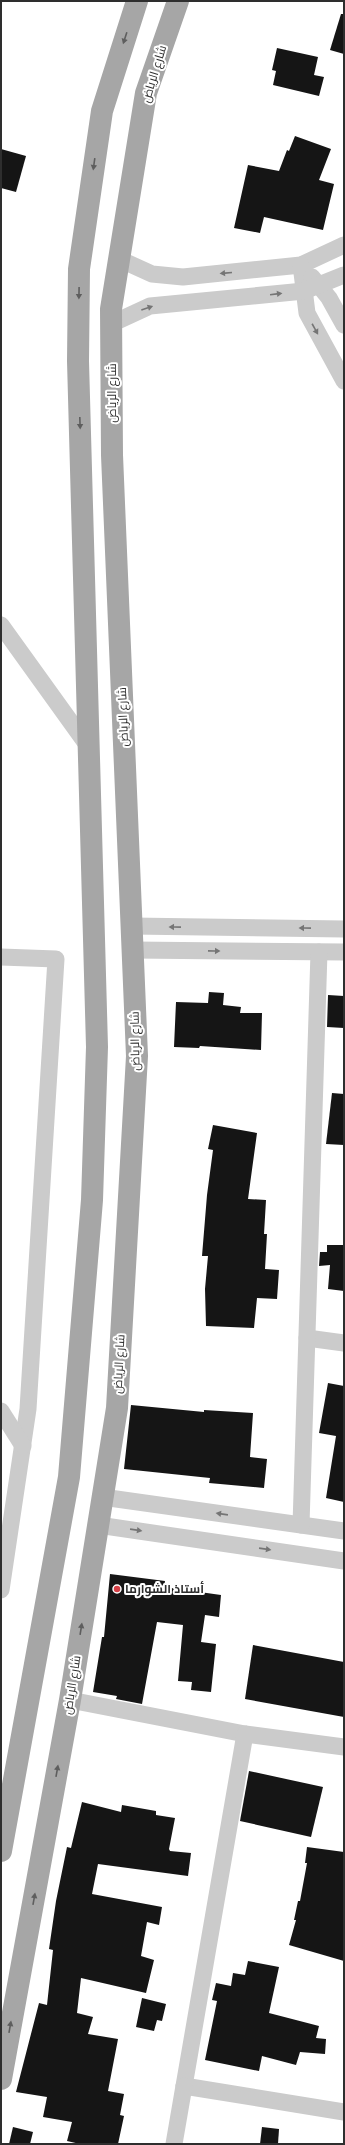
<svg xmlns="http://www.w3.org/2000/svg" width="345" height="2145" font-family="'Work Sans',Cairo,sans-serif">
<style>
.building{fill:#151515}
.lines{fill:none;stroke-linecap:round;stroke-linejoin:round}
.minor{stroke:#cbcbcb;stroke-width:17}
.major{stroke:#a6a6a6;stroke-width:22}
.oneway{fill:#5e5e5e}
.oneway2{fill:#757575}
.poi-dot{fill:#d63f46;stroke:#fff;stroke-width:1.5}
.labels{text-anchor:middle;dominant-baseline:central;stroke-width:4;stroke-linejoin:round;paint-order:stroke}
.street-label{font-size:12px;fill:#2e2e2e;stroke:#fff}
.poi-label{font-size:12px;font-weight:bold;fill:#2e2e2e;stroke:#fff;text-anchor:start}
</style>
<rect width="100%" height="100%" fill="#fff"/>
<!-- building -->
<g class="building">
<path d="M341 14H344V54L330 50Z"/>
<path d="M277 48 318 57 314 75 324 77 319 96 273 85 276 71 272 70Z"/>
<path d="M295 136 331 149 319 180 334 184 323 230 264 217 260 233 234 228 248 165 279 171 287 150 289 151Z"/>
<path d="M1 149 26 156 16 192 1 188Z"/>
<path d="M209 992 224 993 223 1005 241 1007 240 1013H262L261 1050 200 1046 199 1048 174 1047 176 1002 208 1003Z"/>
<path d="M328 995 344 996V1028L327 1027Z"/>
<path d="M332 1093 344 1094V1145L326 1144Z"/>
<path d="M213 1125 257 1133 248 1199 266 1200 264 1234H267L265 1269 279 1270 277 1299 257 1298 254 1328 206 1326 205 1289 208 1256H202L207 1195 213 1150 208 1149Z"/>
<path d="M327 1245H344V1291L328 1289 330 1265 319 1266 320 1252H327Z"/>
<path d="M328 1383 344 1386V1502L326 1498 336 1436 319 1433Z"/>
<path d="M131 1405 204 1412V1410L253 1413 250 1457 267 1459 264 1488 209 1483 210 1478 124 1469Z"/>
<path d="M110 1574 165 1581 164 1587 221 1595 219 1617 205 1615 201 1642 216 1644 211 1692 191 1690 192 1682 178 1681 183 1625 157 1622 142 1704 116 1699 117 1696 93 1692 102 1637H104Z"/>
<path d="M253 1645 344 1662V1717L245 1699Z"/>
<path d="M249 1771 323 1787 311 1837 240 1821Z"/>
<path d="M82 1802 121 1812 122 1805 156 1811V1815L175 1818 169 1849 170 1851 191 1853 188 1876 98 1864 92 1894 162 1907 159 1925 147 1922 141 1956 154 1960 146 1993 81 1978 77 2013 93 2017 88 2034 118 2039 108 2091 124 2094 120 2115 124 2116 118 2144H80L67 2141 72 2122 43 2117 47 2097 16 2092 39 2003 47 2005 53 1950 49 1949 56 1901 67 1847 71 1848Z"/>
<path d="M307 1847 344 1852V1961L289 1945 296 1920H294L298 1901H300L307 1863H305Z"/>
<path d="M248 1961 279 1967 269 2013 319 2026 316 2038 326 2039 325 2054 300 2052 296 2065 262 2056 259 2071 205 2060 217 2001 212 2000 216 1983 231 1986 233 1973 245 1975Z"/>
<path d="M142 1998 166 2004 162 2021 157 2020 154 2031 136 2027Z"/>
<path d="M13 2127 33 2132 30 2144H9Z"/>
<path d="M262 2127 279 2129 278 2144H260Z"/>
</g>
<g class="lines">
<!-- minor -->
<g class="minor">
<path d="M119 259 152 274 183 277 301 265 344 245"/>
<path d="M301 265 307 313 344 381"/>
<path d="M312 277 329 298 344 325"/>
<path d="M111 324 150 306 304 291 344 275"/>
<path d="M1 625 88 746"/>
<path d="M132 926 344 929"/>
<path d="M133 950 344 952"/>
<path d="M1 957 56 959 28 1409 1 1590"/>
<path d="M307 1338 344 1343"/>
<path d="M1 1411 23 1446"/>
<path d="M102 1497 344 1531"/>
<path d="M98 1525 344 1561"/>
<path d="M301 1525 319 952"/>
<path d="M70 1700 245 1734 344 1747"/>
<path d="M245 1734 184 2086 344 2112"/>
<path d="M174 2144 184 2086"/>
</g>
<!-- major -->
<g class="major">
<path d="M1 1851 69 1477 92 1200 97 1047 78 361 79 269 102 111 137 1"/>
<path d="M1 2079 70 1700 117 1408 137 1056 112 455 111 309 146 93 178 1"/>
</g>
</g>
<!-- one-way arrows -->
<defs><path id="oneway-solid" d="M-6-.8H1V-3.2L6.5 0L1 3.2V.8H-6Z"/></defs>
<g class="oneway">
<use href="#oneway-solid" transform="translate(125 38) rotate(108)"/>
<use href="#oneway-solid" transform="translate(94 164) rotate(98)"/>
<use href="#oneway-solid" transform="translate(79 293) rotate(91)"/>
<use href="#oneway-solid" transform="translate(80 423) rotate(88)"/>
<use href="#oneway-solid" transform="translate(81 1629) rotate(-81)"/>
<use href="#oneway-solid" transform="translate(57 1771) rotate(-80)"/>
<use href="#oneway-solid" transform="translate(34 1899) rotate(-80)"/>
<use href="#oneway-solid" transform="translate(10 2027) rotate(-80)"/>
</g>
<g class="oneway2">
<use href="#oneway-solid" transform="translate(226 273) rotate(175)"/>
<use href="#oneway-solid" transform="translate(276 294) rotate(-7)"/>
<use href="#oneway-solid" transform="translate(147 308) rotate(-19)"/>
<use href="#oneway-solid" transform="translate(315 329) rotate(61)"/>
<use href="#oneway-solid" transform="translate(175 927) rotate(-179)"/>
<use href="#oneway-solid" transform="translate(305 928) rotate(-179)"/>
<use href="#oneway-solid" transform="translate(214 951) rotate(1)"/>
<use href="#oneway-solid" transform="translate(222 1514) rotate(-172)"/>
<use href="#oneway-solid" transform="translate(136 1530) rotate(8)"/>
<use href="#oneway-solid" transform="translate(265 1549) rotate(8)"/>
</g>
<!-- markers -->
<circle class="poi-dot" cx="117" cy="1589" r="4"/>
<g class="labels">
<!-- street labels -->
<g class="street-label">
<text transform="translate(154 74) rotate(-73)">شارع الرياض</text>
<text transform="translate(112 393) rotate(-90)">شارع الرياض</text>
<text transform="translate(123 717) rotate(-92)">شارع الرياض</text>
<text transform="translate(135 1041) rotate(-91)">شارع الرياض</text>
<text transform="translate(119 1364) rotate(-87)">شارع الرياض</text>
<text transform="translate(72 1685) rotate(-81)">شارع الرياض</text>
</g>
<!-- poi labels -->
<g class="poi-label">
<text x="125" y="1589">أستاذ الشوارما</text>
</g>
</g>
<!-- border -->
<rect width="345" height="2145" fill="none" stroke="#2e2e2e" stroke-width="4"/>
</svg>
